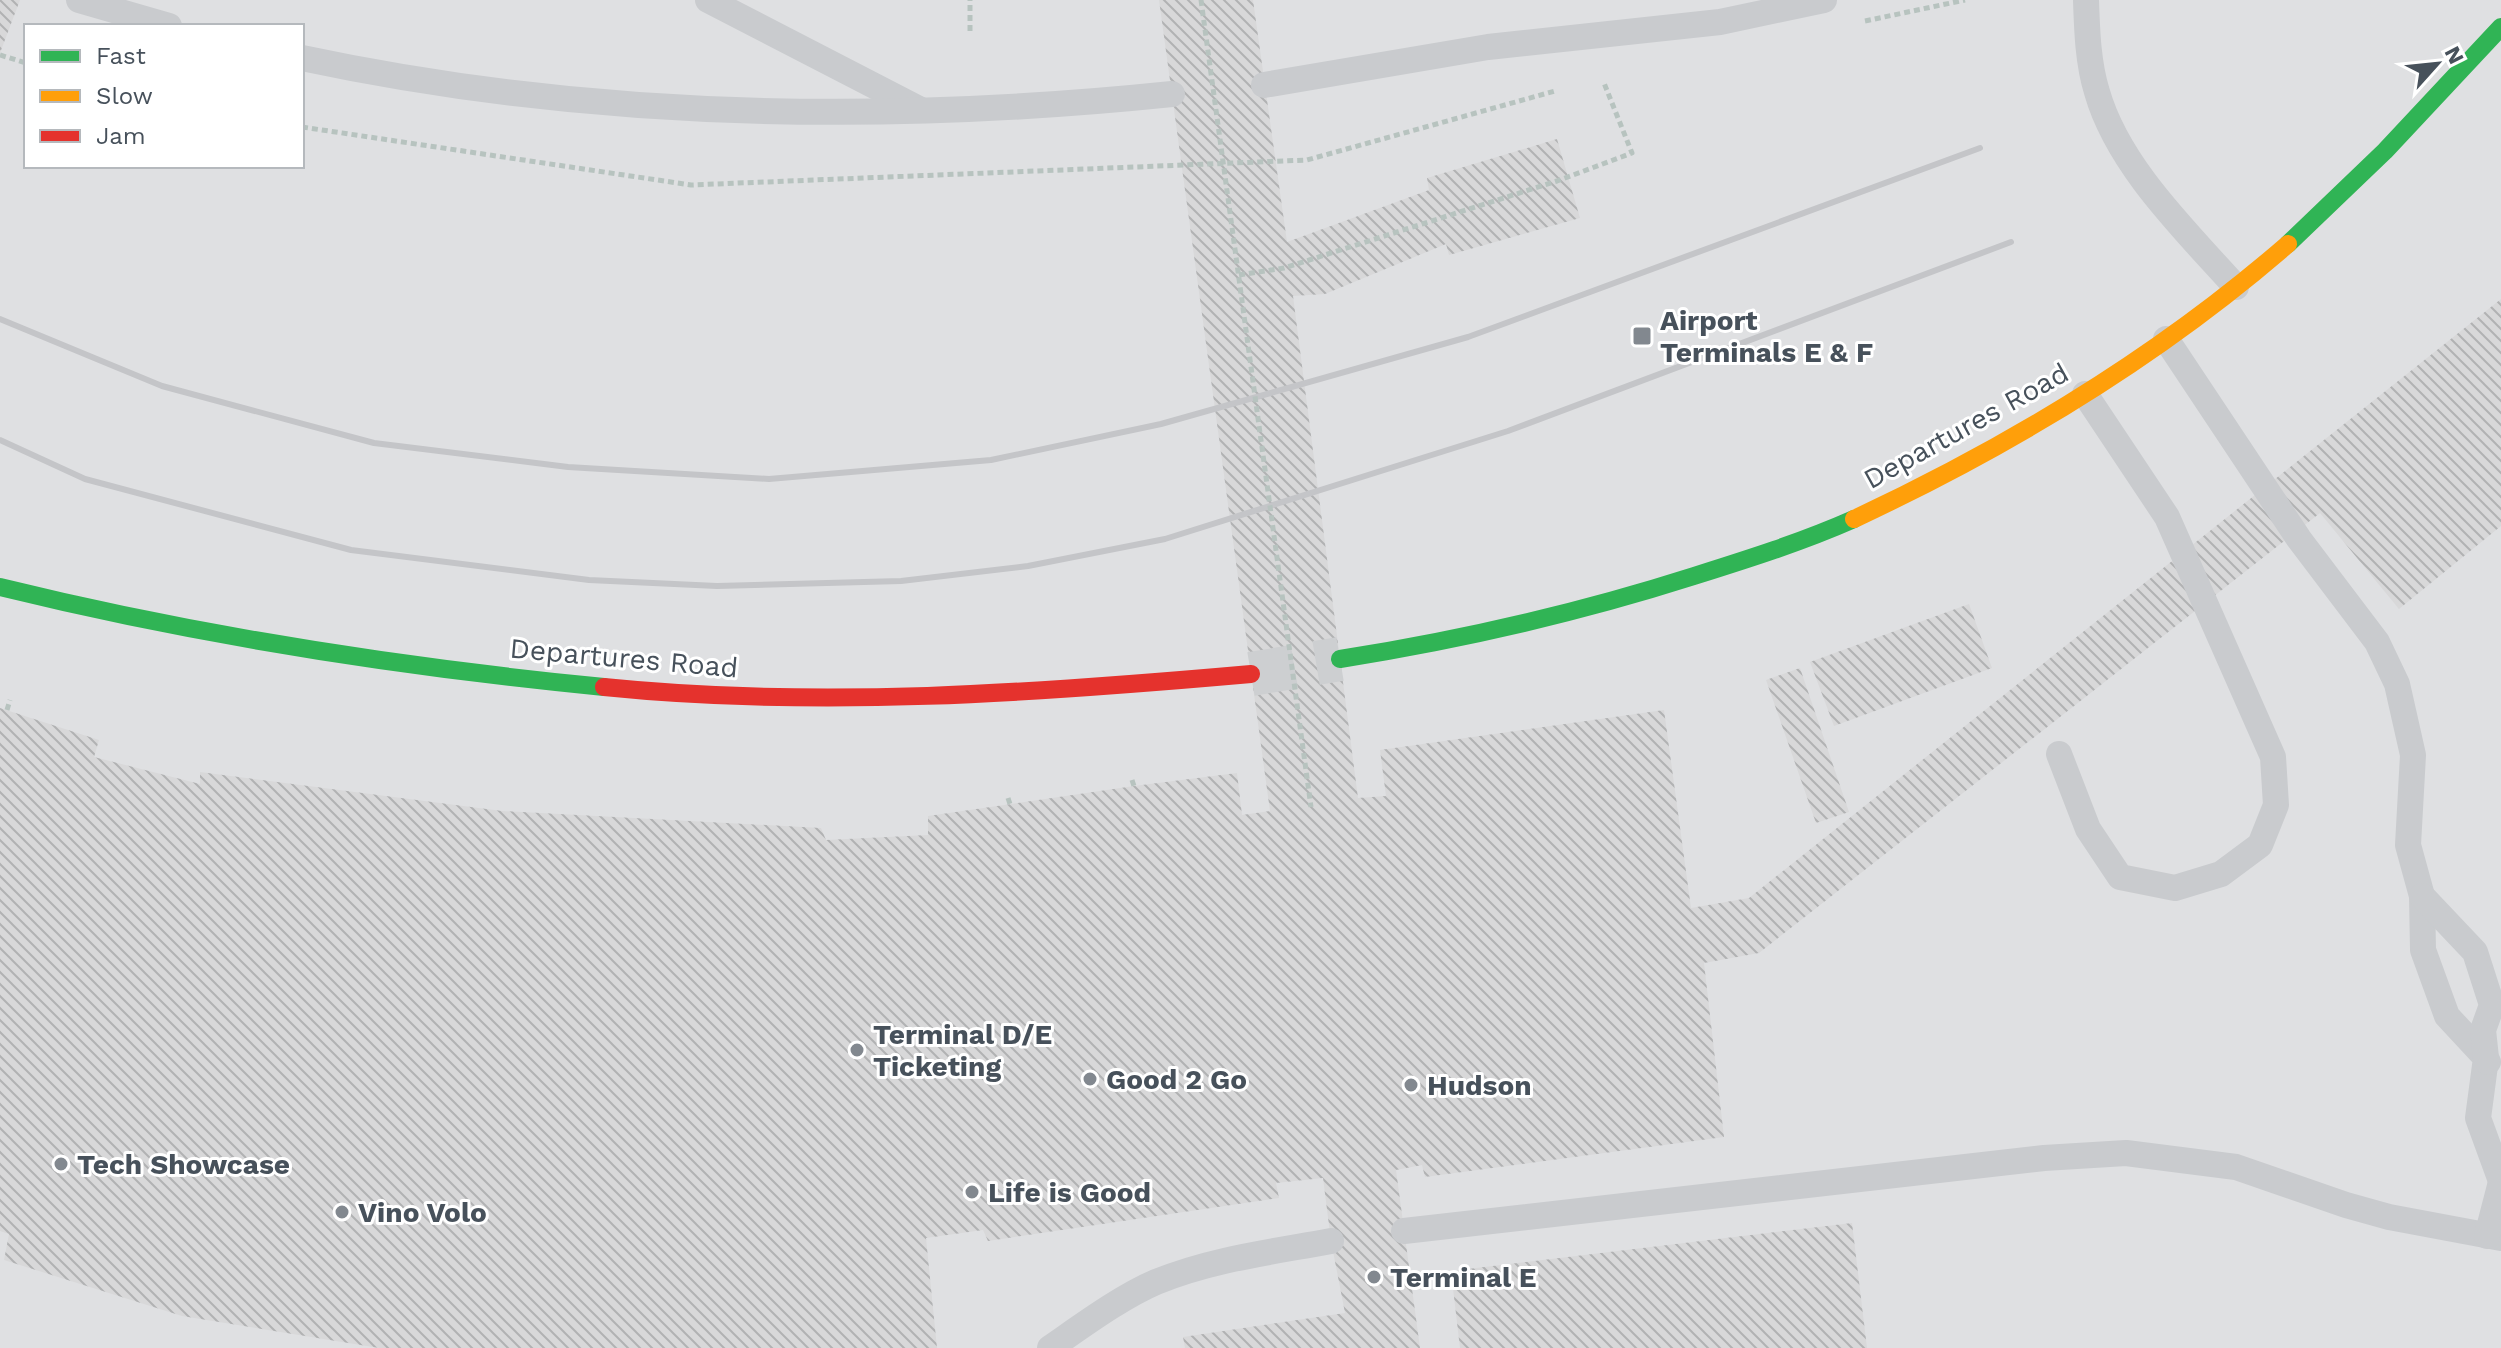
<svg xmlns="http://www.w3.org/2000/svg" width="2501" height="1348" font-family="'Work Sans',sans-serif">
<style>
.airport{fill:#dfe0e2;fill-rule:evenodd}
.building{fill:url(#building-back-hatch)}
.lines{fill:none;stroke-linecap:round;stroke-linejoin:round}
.secondary-tunnel{stroke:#cdcfd1;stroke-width:44;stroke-dasharray:44 22;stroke-linecap:butt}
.path{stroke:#b7c3bf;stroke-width:5;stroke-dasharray:6 4;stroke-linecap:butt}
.lane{stroke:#c9cbce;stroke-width:26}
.fast{stroke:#30b455;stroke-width:18}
.slow{stroke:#ff9f0a;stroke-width:18}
.jam{stroke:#e5322d;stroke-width:18}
.rail{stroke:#c4c5c8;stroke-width:6}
.path-bridge{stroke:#b7c3bf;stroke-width:5;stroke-dasharray:6 4;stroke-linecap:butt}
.poi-dot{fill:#82888f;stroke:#fff;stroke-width:3}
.labels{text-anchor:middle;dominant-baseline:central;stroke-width:6;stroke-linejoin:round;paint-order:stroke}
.poi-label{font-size:28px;font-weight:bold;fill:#47515b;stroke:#fff;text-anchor:start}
.street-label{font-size:28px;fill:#47515b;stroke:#fff}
</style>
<defs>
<pattern id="building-back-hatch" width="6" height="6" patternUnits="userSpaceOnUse" patternTransform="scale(2)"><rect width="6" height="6" fill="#d8d8d9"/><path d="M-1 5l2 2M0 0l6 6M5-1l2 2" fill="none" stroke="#b1b2b3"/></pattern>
</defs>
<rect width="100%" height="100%" fill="#efefef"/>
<!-- airport -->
<path class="airport" d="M0 0H2501V1348H0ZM26 26H302V166H26Z"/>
<!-- building -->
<g class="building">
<path d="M0 0H20L0 53Z"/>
<path d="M1159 0H1253L1287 242 1429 190 1427 178 1557 139 1580 218 1449 255 1446 244 1325 294 1293 296 1358 798 1386 796 1380 750 1664 710 1691 908 1749 898 2501 299V526L2399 609 2320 513 1759 953 1704 963 1724 1137 1425 1177 1422 1165 1396 1170 1420 1348H1185L1183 1337 1345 1313 1331 1241 1323 1178 1276 1183 1279 1198 988 1241 983 1230 926 1238 937 1348H379L182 1316 4 1260 9 1234 0 1231V708L99 740 94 757 200 784V772L502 811 821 828 826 840 928 835V816L1134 786 1237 773 1242 815 1270 811Z"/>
<path d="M1969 604 1992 668 1834 726 1810 662Z"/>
<path d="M1800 668 1849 812 1816 823 1766 680Z"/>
<path d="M1852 1223 1867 1348H1460L1451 1271Z"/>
</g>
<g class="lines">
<!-- secondary-tunnel -->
<path class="secondary-tunnel" d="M1251 674 1340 659"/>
<!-- path -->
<g class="path">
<path d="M1865 21 1965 0"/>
<path d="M970 31V0"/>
<path d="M0 55 26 63"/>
<path d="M302 127 691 185 1307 160 1555 91"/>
<path d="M1239 275 1284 268 1557 181 1632 153 1604 83"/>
<path d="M7 710 10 700"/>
<path d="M1132 780 1134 786"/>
<path d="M1008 798 1010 804"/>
</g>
<!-- lane -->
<g class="lane">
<path d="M79 0 169 26"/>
<path d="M708 0 921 110"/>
<path d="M2086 0C2087 31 2088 63 2097 92 2118 166 2186 231 2236 287"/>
<path d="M302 58C588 119 882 124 1172 94"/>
<path d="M1264 85 1488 47 1720 22 1824 0"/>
<path d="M2166 339 2299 539 2377 642 2397 684 2413 755 2408 845 2422 896 2423 950 2447 1016 2486 1058 2478 1118 2501 1181"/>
<path d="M2059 754 2088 829 2120 877 2175 888 2221 874 2260 845 2276 805 2273 757 2167 517 2085 394"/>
<path d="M2422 896 2475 952 2492 1005 2483 1030 2486 1058 2488 1062"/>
<path d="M1404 1231 2044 1158 2126 1153 2236 1167 2346 1205 2389 1217 2501 1238"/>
<path d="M2487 1236 2501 1182"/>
<path d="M1050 1348C1082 1326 1121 1297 1156 1282 1212 1259 1272 1252 1331 1241"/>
</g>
<!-- fast -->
<g class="fast">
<path d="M2288 244 2385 151 2501 27"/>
<path d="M0 587C199 636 400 667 604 687"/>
<path d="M1340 659C1460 640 1578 613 1694 576 1748 559 1802 542 1854 519"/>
</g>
<!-- slow -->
<path class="slow" d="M1854 519C2010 446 2158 357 2288 244"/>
<!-- jam -->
<path class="jam" d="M604 687C819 709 1036 693 1251 674"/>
<!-- rail -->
<g class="rail">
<path d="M0 319 162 386 374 443 568 467 769 479 991 460 1161 424 1468 337 1980 148"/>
<path d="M0 440 85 479 351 550 589 580 717 586 901 581 1028 566 1165 539 1508 431 2011 242"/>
</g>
<!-- path-bridge -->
<path class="path-bridge" d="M1201 0 1311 807"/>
</g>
<!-- markers -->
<g class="poi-dot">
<rect x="1632" y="326" width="20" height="20" rx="4"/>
<circle cx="857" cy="1050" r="8"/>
<circle cx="1090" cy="1079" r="8"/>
<circle cx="1411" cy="1085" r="8"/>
<circle cx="61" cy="1164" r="8"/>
<circle cx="972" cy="1192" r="8"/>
<circle cx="342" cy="1212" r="8"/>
<circle cx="1374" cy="1277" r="8"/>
</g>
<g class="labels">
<!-- poi labels -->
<g class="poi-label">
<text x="1660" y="320">Airport<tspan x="1660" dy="32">Terminals E &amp; F</tspan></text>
<text x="873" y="1034">Terminal D/E<tspan x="873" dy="32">Ticketing</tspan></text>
<text x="1106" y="1079">Good 2 Go</text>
<text x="1427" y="1085">Hudson</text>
<text x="77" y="1164">Tech Showcase</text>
<text x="988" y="1192">Life is Good</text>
<text x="358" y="1212">Vino Volo</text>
<text x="1390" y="1277">Terminal E</text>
</g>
<!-- street labels -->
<g class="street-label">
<text transform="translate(1966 426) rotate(-29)">Departures Road</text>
<text transform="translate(624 658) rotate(5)">Departures Road</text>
</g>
</g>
<!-- legend -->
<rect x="24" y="24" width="280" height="144" fill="#ffffff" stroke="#b5b9bd" stroke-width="2"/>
<rect x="40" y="50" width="40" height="12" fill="#30b455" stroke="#b5b9bd" stroke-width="2"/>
<text x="96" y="64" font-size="24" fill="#47515b">Fast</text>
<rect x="40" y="90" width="40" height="12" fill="#ff9f0a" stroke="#b5b9bd" stroke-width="2"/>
<text x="96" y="104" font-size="24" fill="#47515b">Slow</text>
<rect x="40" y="130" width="40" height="12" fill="#e5322d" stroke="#b5b9bd" stroke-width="2"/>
<text x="96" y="144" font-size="24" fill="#47515b">Jam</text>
<!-- north arrow -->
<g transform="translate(2437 64) rotate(63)" stroke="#ffffff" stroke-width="6" paint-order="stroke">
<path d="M0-6L14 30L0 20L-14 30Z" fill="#47515b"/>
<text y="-12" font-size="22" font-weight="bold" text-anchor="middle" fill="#47515b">N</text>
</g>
</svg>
